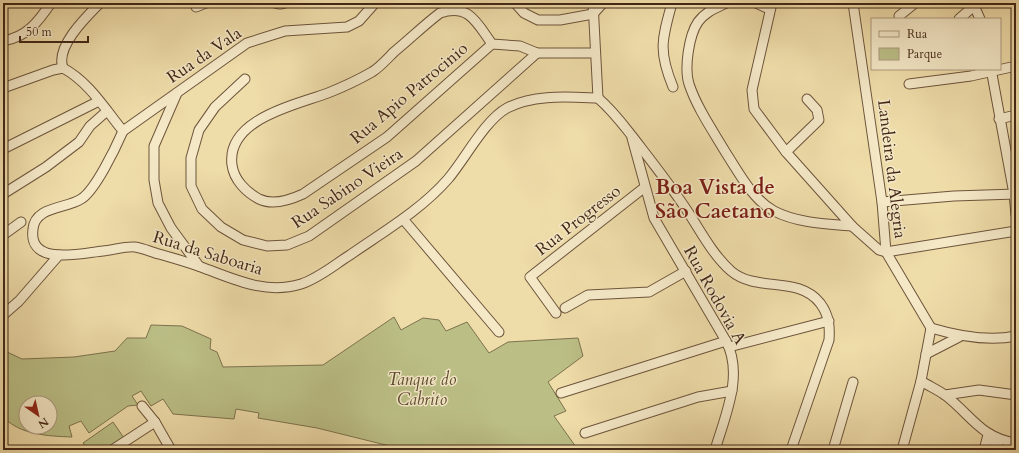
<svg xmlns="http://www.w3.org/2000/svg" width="1019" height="453" font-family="Cardo,serif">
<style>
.green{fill:#bbbf86;stroke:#7e724e;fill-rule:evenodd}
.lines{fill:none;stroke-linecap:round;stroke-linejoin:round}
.minor-casing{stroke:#6d543b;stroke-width:11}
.minor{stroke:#f4e8c7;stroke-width:9}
.labels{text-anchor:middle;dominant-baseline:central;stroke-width:3;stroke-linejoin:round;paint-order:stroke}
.street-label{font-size:17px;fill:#422616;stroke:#f4e8c7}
.park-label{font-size:17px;font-style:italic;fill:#604c32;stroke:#f4e8c7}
.district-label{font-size:21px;font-weight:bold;fill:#7a1f14;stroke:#f4e8c7}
</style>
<rect width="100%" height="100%" fill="#eedca9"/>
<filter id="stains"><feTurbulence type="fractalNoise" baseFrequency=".005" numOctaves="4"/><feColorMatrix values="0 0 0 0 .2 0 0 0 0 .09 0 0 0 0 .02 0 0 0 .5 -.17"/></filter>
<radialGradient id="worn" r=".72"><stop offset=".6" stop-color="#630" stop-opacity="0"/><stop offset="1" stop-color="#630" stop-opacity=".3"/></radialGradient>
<!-- green -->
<g class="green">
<path d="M394 317 401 330 423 318 439 320 446 331 467 322 489 353 508 342 578 338 583 356 548 382 566 411 554 416 576 447 602 446 606 450H406L317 428 258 418 259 413 236 409 234 419 173 414 163 399 151 406 141 391 132 396 138 405 128 406 89 433 81 421 69 426 72 437C47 436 21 435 3 417V350L22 359 74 357 115 351 127 338H146L151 325 182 326 211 339 210 349 217 352 223 367 323 365ZM26 403H50V427H26Z"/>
<path d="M113 422 124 438 106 450H88L83 443Z"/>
</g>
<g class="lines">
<!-- minor casing -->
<g class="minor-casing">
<g id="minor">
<path d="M275 3 280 4 285 3"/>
<path d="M515 3 524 13 538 20H560L593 14 603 3"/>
<path d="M593 3 598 98"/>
<path d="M672 3C662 39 658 51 673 87"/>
<path d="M726 3C716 8 705 12 698 22 689 35 684 68 689 84 697 108 713 131 726 153 739 173 753 200 774 211 797 223 826 224 852 226L786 152 754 109 752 90 772 3"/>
<path d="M756 3 769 9"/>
<path d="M853 3 882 202 886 252 931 328"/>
<path d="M973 3 980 19"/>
<path d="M196 7 206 3"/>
<path d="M899 16 915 3"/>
<path d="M959 19 974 6"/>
<path d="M3 41C27 37 38 22 51 3"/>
<path d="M492 44C477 23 469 3 440 13 424 25 410 39 394 52 387 59 380 67 372 72 358 80 343 87 328 93 296 105 226 119 232 165 234 180 246 192 259 199 273 206 290 200 303 194L387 137 492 44 520 46 537 53H595"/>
<path d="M63 68C55 47 86 17 100 3"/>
<path d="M991 69 1014 194 1016 215"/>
<path d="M245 79 215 107 199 130 191 158V186L202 209 221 227 243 240 267 246 287 245 309 236 416 161 537 53"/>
<path d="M909 84 971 76 1016 66"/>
<path d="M3 88 53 70 63 68C89 82 105 109 123 131"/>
<path d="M177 93 154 146V180L158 203 171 228 199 266"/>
<path d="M598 98C612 110 621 122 632 136 652 162 672 187 690 215 702 234 714 256 731 271 757 293 798 275 820 303 829 315 830 326 829 340L791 450"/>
<path d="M999 119 1016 115"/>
<path d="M123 131C116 147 95 191 81 199 66 209 35 206 33 229 28 267 82 253 103 251 113 250 126 246 135 247 143 248 151 252 159 254 173 258 187 262 201 267 234 279 265 295 301 284 319 278 334 265 350 255 383 232 421 210 448 179 465 159 485 120 507 108 534 94 568 97 598 98"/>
<path d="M123 131 247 43 285 31 347 27 359 21 375 3"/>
<path d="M632 138 654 218 726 341C744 375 725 416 715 450"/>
<path d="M3 149 99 101"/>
<path d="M786 152 819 120 817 110 807 99"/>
<path d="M3 194 46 167 79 142 90 126 107 111"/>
<path d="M882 202 954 196 1016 194"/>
<path d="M403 219 499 332"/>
<path d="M852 226 879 250 886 252 1016 231"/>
<path d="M3 235 21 222"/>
<path d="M565 308 588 295 649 292 686 271"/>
<path d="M556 313 530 277 645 187"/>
<path d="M3 315 19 301 59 255"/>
<path d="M931 328C958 336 988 342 1016 336"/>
<path d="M729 347 829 321"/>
<path d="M926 354 959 337"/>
<path d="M921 381C929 386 938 390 945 395 971 415 981 438 1016 443"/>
<path d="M561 393 726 341"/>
<path d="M945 395 979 390 1016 395"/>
<path d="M142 406 155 422 171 450"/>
<path d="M585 433 698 397 732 391"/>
<path d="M989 436 1001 450"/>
<path d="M112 450 155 422"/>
<path d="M833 450 853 382"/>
<path d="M902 450 921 381 931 328"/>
<path d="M984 450 988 435"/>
</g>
</g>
<!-- minor -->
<use href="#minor" class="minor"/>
</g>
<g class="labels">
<!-- street labels -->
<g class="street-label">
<text transform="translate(204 55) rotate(-34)">Rua da Vala</text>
<text transform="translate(409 93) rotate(-40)">Rua Apio Patrocinio</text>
<text transform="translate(892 169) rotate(83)">Landeira da Alegria</text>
<text transform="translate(347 188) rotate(-34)">Rua Sabino Vieira</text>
<text transform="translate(578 220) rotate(-38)">Rua Progresso</text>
<text transform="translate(208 253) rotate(17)">Rua da Saboaria</text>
<text transform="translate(715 295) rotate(61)">Rua Rodovia A</text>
</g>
<!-- park labels -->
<g class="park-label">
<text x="422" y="379">Tanque do<tspan x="422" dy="20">Cabrito</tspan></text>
</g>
<!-- district labels -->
<g class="district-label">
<text x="715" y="187">Boa Vista de<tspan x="715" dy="24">São Caetano</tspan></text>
</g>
</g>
<!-- margin -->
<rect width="1019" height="453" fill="none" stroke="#eedca9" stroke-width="16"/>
<rect x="4" y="4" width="1011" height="445" fill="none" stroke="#422616" stroke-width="2"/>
<rect x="8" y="8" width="1003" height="437" fill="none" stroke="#422616"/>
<!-- legend -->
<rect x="871" y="18" width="130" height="52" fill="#f4e8c7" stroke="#ad9a80"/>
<rect x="879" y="31" width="20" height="6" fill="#f4e8c7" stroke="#ad9a80"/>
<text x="907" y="38" font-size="12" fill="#422616">Rua</text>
<rect x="879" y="48" width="20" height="12" fill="#bbbf86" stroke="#ad9a80"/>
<text x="907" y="58" font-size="12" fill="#422616">Parque</text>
<!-- north arrow -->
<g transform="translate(38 415) rotate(146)"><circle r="19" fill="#f4e8c7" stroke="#ad9a80"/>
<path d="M0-3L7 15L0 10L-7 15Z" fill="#8f2418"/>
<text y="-6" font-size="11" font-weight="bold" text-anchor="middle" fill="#422616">N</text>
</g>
<!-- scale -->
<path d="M20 36v6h68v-6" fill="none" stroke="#422616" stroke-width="2"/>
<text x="26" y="36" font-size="12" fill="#422616" stroke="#f4e8c7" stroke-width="3" paint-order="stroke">50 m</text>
<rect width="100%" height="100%" filter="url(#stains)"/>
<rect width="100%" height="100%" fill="url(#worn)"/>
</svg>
